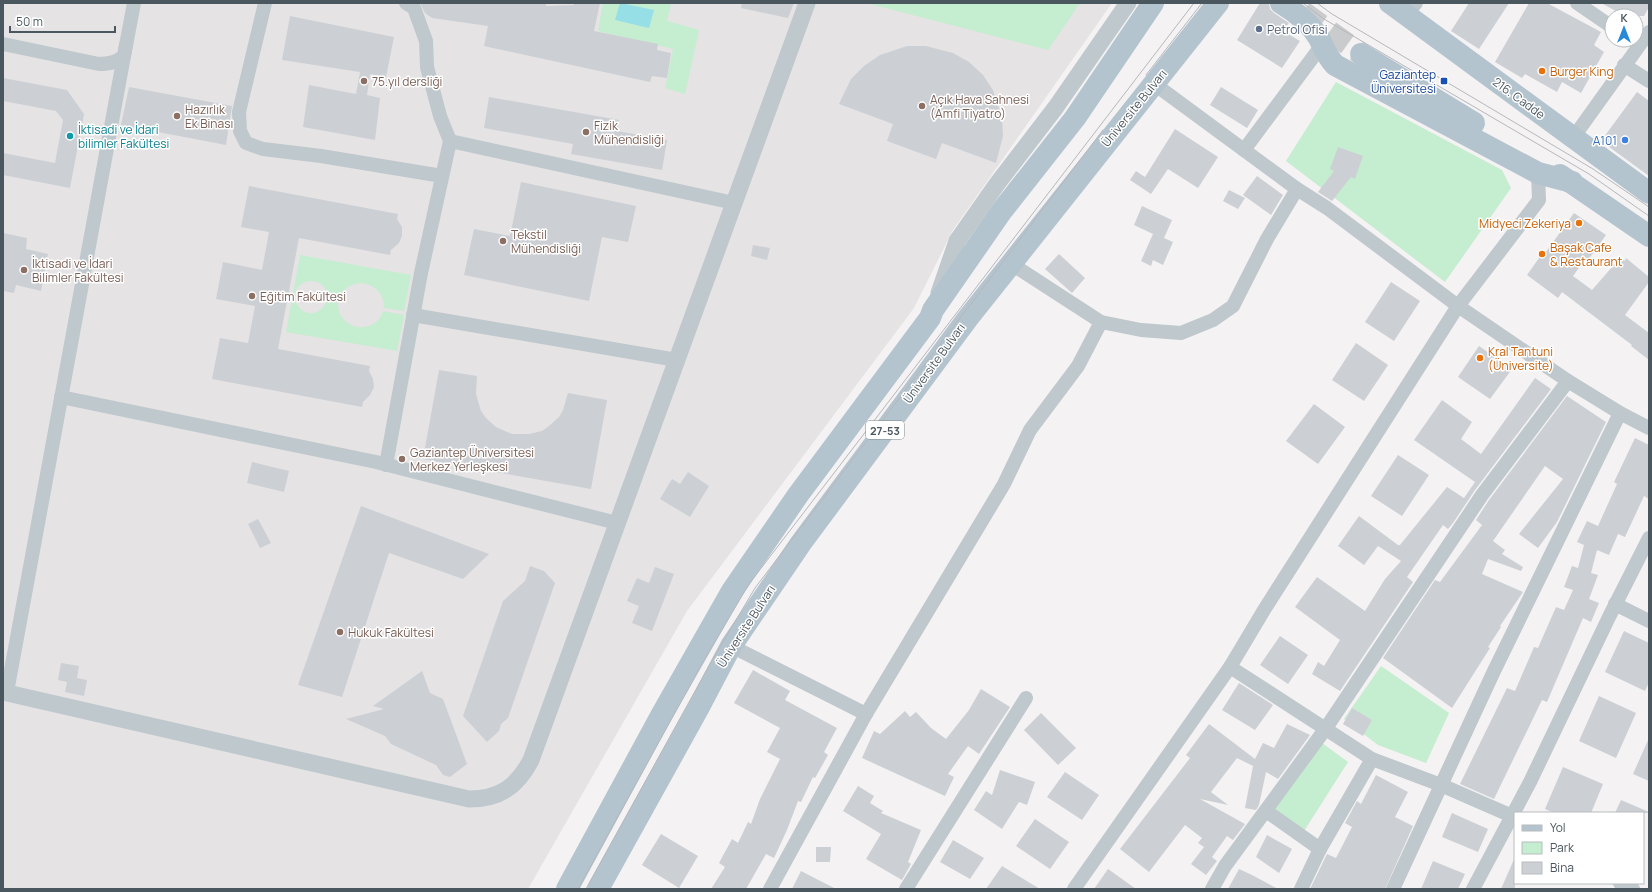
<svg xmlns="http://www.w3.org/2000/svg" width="1652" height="892" font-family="Manrope,sans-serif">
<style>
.education{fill:#e5e3e4}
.green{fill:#c5edd0}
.water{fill:#96dfe6}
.building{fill:#ccd0d4}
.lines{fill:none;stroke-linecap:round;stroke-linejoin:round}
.primary-tunnel{stroke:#cacbcd;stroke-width:22;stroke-dasharray:22 11;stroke-linecap:butt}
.minor{stroke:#bfc8cd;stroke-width:14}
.tertiary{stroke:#bfc8cd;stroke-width:17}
.primary{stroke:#b4c4ce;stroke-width:22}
.tram{stroke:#b5b8bc;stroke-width:1}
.service-dot{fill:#5c6f8a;stroke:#fff;stroke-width:1.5}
.food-dot{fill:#e8710a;stroke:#fff;stroke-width:1.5}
.education-dot{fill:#8d6e63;stroke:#fff;stroke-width:1.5}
.transit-dot{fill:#1a4fb4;stroke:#fff;stroke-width:1.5}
.culture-dot{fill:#0f9aa8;stroke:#fff;stroke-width:1.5}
.shop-dot{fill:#3f7fe0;stroke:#fff;stroke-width:1.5}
.labels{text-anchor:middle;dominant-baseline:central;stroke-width:3;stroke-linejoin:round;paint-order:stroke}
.shield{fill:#fff;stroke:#81898e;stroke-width:1}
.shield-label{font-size:11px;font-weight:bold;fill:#4b575e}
.service-label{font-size:12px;fill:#4e5e75;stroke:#fff;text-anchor:start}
.food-label{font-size:12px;fill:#c56008;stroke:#fff;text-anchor:start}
.transit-label{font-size:12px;fill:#164399;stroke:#fff;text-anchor:end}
.education-label{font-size:12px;fill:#785e54;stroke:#fff;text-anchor:start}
.street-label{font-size:12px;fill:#4b575e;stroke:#fff}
.culture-label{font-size:12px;fill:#0d838f;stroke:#fff;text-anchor:start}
.shop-label{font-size:12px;fill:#366cbe;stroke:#fff;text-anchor:end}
</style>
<rect width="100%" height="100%" fill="#f4f2f2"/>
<!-- education -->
<path class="education" d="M3 3H1112L953 230 914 308 687 611 528 889H3Z"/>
<!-- green -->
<g class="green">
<path d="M603 3H671L667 21 699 30 685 94 665 88 673 49 598 31Z"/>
<path d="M866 3H1080L1048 50Z"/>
<path d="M1336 82 1502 170 1511 188 1445 282 1286 161Z"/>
<path d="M300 255 411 275 404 311 384 308C385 281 347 273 339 300L327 298C327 270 286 280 296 303 298 307 301 310 305 312 314 316 323 310 327 301L338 303C337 330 375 337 383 311L404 315 397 351 286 332Z"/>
<path d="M1381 666 1449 713 1426 763 1378 745 1344 719Z"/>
<path d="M1322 743 1348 762 1304 831 1274 808Z"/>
</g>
<!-- water -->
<path class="water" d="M620 3 654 10 649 28 615 20Z"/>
<!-- building -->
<g class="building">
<path d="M420 3H546V6L574 5V3H600L594 31 658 44 657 50 671 53 667 78 652 76 650 82 484 46 488 26 432 18 425 13Z"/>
<path d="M742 3H794L788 18 741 8Z"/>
<path d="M1260 3 1269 4 1270 9 1274 13 1289 23 1283 31 1300 41 1282 68 1237 40Z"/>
<path d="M1469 3H1509L1479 49 1451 31Z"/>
<path d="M1529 3H1547L1601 32 1594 45 1604 52 1581 93 1562 82 1557 92 1525 74 1522 78 1495 62Z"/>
<path d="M1601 3H1649V7L1644 16H1625Z"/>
<path d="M290 16 394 37 386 77 370 74 367 95 380 98 375 140 303 127 309 85 356 94 360 72 282 60Z"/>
<path d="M907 46H926L953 53 969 62 983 75 993 90 1002 117 1003 136 996 163 942 143 936 159 887 141 893 124 839 104 851 79 864 66 880 55Z"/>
<path d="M3 78 67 90 84 114 70 188 3 175V153L55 163 63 120 56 111 3 101Z"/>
<path d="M129 87 232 106 226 145 121 125Z"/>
<path d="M1221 87 1258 110 1247 128 1210 105Z"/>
<path d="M1637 92 1649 101V176L1601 141Z"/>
<path d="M489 97 619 120 617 131 667 140 662 170 571 154 573 144 484 128Z"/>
<path d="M1175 129 1218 157 1198 188 1168 169 1151 194 1130 180 1136 171 1145 177Z"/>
<path d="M1338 147 1363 156 1355 179 1351 177 1332 201 1318 192 1334 171 1330 169Z"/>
<path d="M1257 176 1283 195 1271 215 1243 195Z"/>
<path d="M521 182 636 206 628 242 602 237 589 301 464 275 474 229 510 236Z"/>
<path d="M249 186 398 214 397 219 402 227V236L399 243 391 250 390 255 299 238 278 349 370 366 369 371 373 379 374 387 370 395 363 402 362 407 212 379 220 338 248 343 255 306 216 299 223 262 262 270 269 232 241 227Z"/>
<path d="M1229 190 1245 198 1238 209 1223 201Z"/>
<path d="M1142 206 1172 220 1164 238 1173 242 1163 265 1153 260 1151 266 1141 261 1153 234 1134 225Z"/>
<path d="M1574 213 1606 235 1588 260 1586 258 1573 276 1592 290 1620 258 1625 261 1626 258 1649 277V282L1625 315 1649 333V360L1631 346 1632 345 1562 292 1558 298 1527 275 1544 251 1546 252Z"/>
<path d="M3 233 27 238 26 249 48 254 41 291 16 285 14 293 3 291Z"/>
<path d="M753 245 770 248 767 260 751 256Z"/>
<path d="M1059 254 1085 278 1072 293 1045 269Z"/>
<path d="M1391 282 1420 301 1394 341 1365 322Z"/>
<path d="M1356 343 1388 365 1364 401 1332 380Z"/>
<path d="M1479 346 1512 369 1490 399 1458 377Z"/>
<path d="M439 370 477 376 476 394 481 411 486 418 496 427 512 434H529L542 431 549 426 559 417 563 410 568 393 607 400 591 489 423 459Z"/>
<path d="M1535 378 1551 389 1475 490 1453 523 1448 529 1443 525 1407 577 1413 582 1340 691 1312 674 1318 662 1324 666 1340 640 1295 607 1317 577 1365 611 1385 579 1401 561 1378 546 1364 565 1338 546 1359 516 1398 545H1400L1447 487 1464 498 1475 482 1414 440 1442 400 1472 422 1461 439 1481 454Z"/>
<path d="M1567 396 1606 422 1557 522 1538 548 1519 534 1563 479 1545 466 1493 541 1505 550 1502 554 1523 567 1521 571 1488 559 1482 574 1523 592 1500 626 1501 627 1488 647 1490 648 1452 708 1383 658 1435 580 1440 582 1482 525 1476 520 1489 500Z"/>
<path d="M1314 404 1345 427 1318 464 1286 441Z"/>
<path d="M1635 438 1649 445V499L1644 496 1625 537 1618 534 1609 555 1597 550 1591 573 1598 575 1589 599 1599 603 1591 622 1583 618 1547 702 1542 700 1494 799 1460 784 1507 688 1515 691 1534 647 1538 648 1556 607 1564 610 1573 590 1564 587 1572 566 1578 568 1584 545 1577 542 1587 521 1598 526 1617 484 1614 482Z"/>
<path d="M1398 455 1429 475 1402 516 1371 496Z"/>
<path d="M252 462 289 471 284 492 247 483Z"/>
<path d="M688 472 709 486 690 517 660 499 672 479 680 484Z"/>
<path d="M361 506 489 554 463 579 389 553 342 697 298 685Z"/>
<path d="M258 519 271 543 260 548 248 524Z"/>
<path d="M530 566 544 571 555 583 508 718 501 724 499 731 487 742 463 716 503 601 525 581Z"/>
<path d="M655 567 674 574 652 631 632 623 639 606 627 601 637 578 649 583Z"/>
<path d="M1624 631 1649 643V682L1645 691 1605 672Z"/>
<path d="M1280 636 1308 655 1288 684 1260 665Z"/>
<path d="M61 663 79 666 77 678 87 680 84 696 65 692 67 682 58 680Z"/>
<path d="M753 670 790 691 785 700 837 728 824 752 828 755 815 778 813 777 801 802 798 801 787 830 774 858 766 854 746 889H711L725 867 719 863 732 839 738 843 748 822 751 824 760 799 780 759 767 752 780 728 734 703Z"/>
<path d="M422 671 430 693 443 699 467 764 450 777 443 775 436 765 391 744 385 736 346 719 384 709 373 706Z"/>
<path d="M1239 683 1273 705 1255 730 1222 710Z"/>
<path d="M981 689 1010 707 979 754 968 746 948 774 954 777 945 796 862 758 874 731 880 734 905 711 910 717 916 712 931 728 946 739 969 710Z"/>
<path d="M1599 696 1636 713 1616 758 1579 741Z"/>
<path d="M1352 708 1372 720 1363 736 1343 724Z"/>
<path d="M1041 713 1076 748 1058 765 1024 730Z"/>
<path d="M1209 724 1255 759 1263 743 1274 748 1287 724 1310 735 1278 779 1266 772 1259 805 1256 810 1245 808 1253 766 1237 758 1211 792 1228 805 1200 799 1245 824 1233 840 1227 836 1212 857 1217 861 1206 875 1191 864 1204 847 1198 843 1202 838 1185 825 1149 872 1120 849 1190 758 1186 755Z"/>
<path d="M1649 738V781L1633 774Z"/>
<path d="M1563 767 1603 784 1591 813H1554L1545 809Z"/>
<path d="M1000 770 1035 782 1027 805 1019 802 1002 829 974 810 986 791 992 795Z"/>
<path d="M1065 772 1099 795 1082 820 1047 797Z"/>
<path d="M1376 775 1408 792 1395 817 1413 826 1385 889H1310L1327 854 1336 858 1352 827 1345 823 1357 801 1361 804Z"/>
<path d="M858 786 874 796 870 803 883 811 881 813 921 830 908 862 911 864 902 880 866 859 881 834 843 811Z"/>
<path d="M1621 800 1649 812V813H1615Z"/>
<path d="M1452 813 1488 829 1478 852 1442 837Z"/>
<path d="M1035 819 1069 842 1050 869 1016 846Z"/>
<path d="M661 834 698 856 679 888 642 865Z"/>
<path d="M1267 835 1292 849 1279 873 1256 857Z"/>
<path d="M953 840 984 858 970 879 940 862Z"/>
<path d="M816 847H831L830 862H816Z"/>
<path d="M1515 857V889H1501Z"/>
<path d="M1433 861 1465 874 1458 889H1421Z"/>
<path d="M1002 866 1040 889H986Z"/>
<path d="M1108 869 1136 889H1094Z"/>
<path d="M1239 869 1252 875 1278 889H1228Z"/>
<path d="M801 871 836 889H792Z"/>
</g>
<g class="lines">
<!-- primary-tunnel -->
<path class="primary-tunnel" d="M1303 12 1361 54"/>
<!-- minor -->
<g class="minor">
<path d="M265 3 239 112 240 131 246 143 263 149 321 156 442 176"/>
<path d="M406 3 414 8 426 41 427 67 440 116 450 141"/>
<path d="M1577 3 1612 27"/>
<path d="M1406 15 1416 3"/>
<path d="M3 44 99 64C110 64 116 62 124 56L134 3"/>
<path d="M1624 65 1649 81"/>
<path d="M1153 83 1297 189 1327 208 1458 306 1568 381 1620 413 1649 428"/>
<path d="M1573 138 1649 32"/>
<path d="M1244 150 1322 45"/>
<path d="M1010 263 1101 322 1141 330 1181 333 1213 320 1233 306 1267 239 1297 189"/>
<path d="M413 315 677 360"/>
<path d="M61 397 376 462 617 523"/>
<path d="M386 465 421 273 450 141 734 203"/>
<path d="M1615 604 1649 621"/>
<path d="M731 646 866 714 770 889"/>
<path d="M1230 667 1372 759 1441 785 1512 816"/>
<path d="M7 692 126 45"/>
<path d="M866 714 1004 484 1030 430 1078 366 1101 322"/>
<path d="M1266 811 1320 849"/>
<path d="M1620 883 1633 889"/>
<path d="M906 889 1026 698"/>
<path d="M1074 889 1230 667 1264 610 1458 306 1539 200 1538 173"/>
<path d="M1212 889 1225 866 1326 728 1482 495 1568 381"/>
<path d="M1301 889 1320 849 1372 759"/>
<path d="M1393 889 1494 671 1620 413"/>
<path d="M1473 889 1530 782 1609 617 1649 538"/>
</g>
<!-- tertiary -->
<g class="tertiary">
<path d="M939 293 957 241 997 184 1056 107 1128 3"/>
<path d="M3 692 469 799C499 799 517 787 531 760L807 3"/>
</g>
<!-- primary -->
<g class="primary">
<path d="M1281 3C1296 12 1310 23 1319 38 1324 48 1327 57 1335 65L1538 173 1572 182"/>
<path d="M1390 3 1649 193"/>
<path d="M1361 54 1474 123"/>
<path d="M1560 175 1649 236"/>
<path d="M567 889 662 714 732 591 798 495 930 318 933 310 1001 212 1075 118 1153 3"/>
<path d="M598 889 699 707 731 646 801 543 968 318 1218 3"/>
</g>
<!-- tram -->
<g class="tram">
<path d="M1303 3 1324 19 1589 174 1649 216"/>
<path d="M1317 3 1332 14 1593 169 1649 207"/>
<path d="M1146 75 1202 3"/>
<path d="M578 889 704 660 749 584 1194 3"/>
<path d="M586 889 710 664 755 588 1103 130"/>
</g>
</g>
<!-- markers -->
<circle class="service-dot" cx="1259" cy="29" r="4"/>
<g class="food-dot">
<circle cx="1542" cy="71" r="4"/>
<circle cx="1579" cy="223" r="4"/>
<circle cx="1542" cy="254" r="4"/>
<circle cx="1480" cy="358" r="4"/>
</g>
<g class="education-dot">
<circle cx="364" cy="81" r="4"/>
<circle cx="922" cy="106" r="4"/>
<circle cx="177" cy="116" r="4"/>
<circle cx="586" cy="132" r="4"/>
<circle cx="503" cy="241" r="4"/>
<circle cx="24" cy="270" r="4"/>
<circle cx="252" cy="296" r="4"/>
<circle cx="402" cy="459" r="4"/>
<circle cx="340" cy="632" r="4"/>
</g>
<rect class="transit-dot" x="1440" y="77" width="8" height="8" rx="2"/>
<circle class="culture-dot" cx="70" cy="136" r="4"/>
<circle class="shop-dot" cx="1625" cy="140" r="4"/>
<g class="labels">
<!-- shield labels -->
<rect class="shield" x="866" y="421" width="38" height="18" rx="3"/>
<g class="shield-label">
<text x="885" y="430">27-53</text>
</g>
<!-- service labels -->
<g class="service-label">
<text x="1267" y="29">Petrol Ofisi</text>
</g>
<!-- food labels -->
<g class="food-label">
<text x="1550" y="71">Burger King</text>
<text x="1571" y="223" text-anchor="end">Midyeci Zekeriya</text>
<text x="1550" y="247">Başak Cafe<tspan x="1550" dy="14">&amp; Restaurant</tspan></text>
<text x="1488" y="351">Kral Tantuni<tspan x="1488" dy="14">(Üniversite)</tspan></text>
</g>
<!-- transit labels -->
<g class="transit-label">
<text x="1436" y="74">Gaziantep<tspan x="1436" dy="14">Üniversitesi</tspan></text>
</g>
<!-- education labels -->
<g class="education-label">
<text x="372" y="81">75.yıl dersliği</text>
<text x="930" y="99">Açık Hava Sahnesi<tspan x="930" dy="14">(Amfi Tiyatro)</tspan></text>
<text x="185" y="109">Hazırlık<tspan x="185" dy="14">Ek Binası</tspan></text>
<text x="594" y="125">Fizik<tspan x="594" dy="14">Mühendisliği</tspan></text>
<text x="511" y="234">Tekstil<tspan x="511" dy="14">Mühendisliği</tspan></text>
<text x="32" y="263">İktisadi ve İdari<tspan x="32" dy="14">Bilimler Fakültesi</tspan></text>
<text x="260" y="296">Eğitim Fakültesi</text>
<text x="410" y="452">Gaziantep Üniversitesi<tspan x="410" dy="14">Merkez Yerleşkesi</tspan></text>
<text x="348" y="632">Hukuk Fakültesi</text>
</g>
<!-- street labels -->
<g class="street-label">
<text transform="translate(1519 98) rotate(36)">216. Cadde</text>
<text transform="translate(1134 108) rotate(-51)">Üniversite Bulvarı</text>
<text transform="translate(934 363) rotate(-54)">Üniversite Bulvarı</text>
<text transform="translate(746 626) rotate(-57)">Üniversite Bulvarı</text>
</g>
<!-- culture labels -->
<g class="culture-label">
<text x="78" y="129">İktisadi ve İdari<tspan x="78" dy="14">bilimler Fakültesi</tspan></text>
</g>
<!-- shop labels -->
<g class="shop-label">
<text x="1617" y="140">A101</text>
</g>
</g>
<!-- border -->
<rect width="1652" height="892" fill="none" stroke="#4b575e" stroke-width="8"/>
<!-- legend -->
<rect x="1514" y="812" width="130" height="72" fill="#ffffff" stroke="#b7bcbf"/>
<rect x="1522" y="825" width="20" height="6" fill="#b4c4ce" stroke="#b7bcbf"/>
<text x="1550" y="832" font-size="12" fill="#4b575e">Yol</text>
<rect x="1522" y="842" width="20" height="12" fill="#c5edd0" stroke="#b7bcbf"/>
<text x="1550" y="852" font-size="12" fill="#4b575e">Park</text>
<rect x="1522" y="862" width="20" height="12" fill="#ccd0d4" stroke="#b7bcbf"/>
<text x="1550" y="872" font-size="12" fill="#4b575e">Bina</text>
<!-- north arrow -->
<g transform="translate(1624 28)"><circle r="19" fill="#ffffff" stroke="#b7bcbf"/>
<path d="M0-3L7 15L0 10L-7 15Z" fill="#298bd7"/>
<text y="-6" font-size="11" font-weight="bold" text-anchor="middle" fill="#4b575e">K</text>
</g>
<!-- scale -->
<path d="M10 26v6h105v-6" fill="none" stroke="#4b575e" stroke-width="2"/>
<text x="16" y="26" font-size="12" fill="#4b575e" stroke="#ffffff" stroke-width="3" paint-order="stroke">50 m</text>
</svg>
